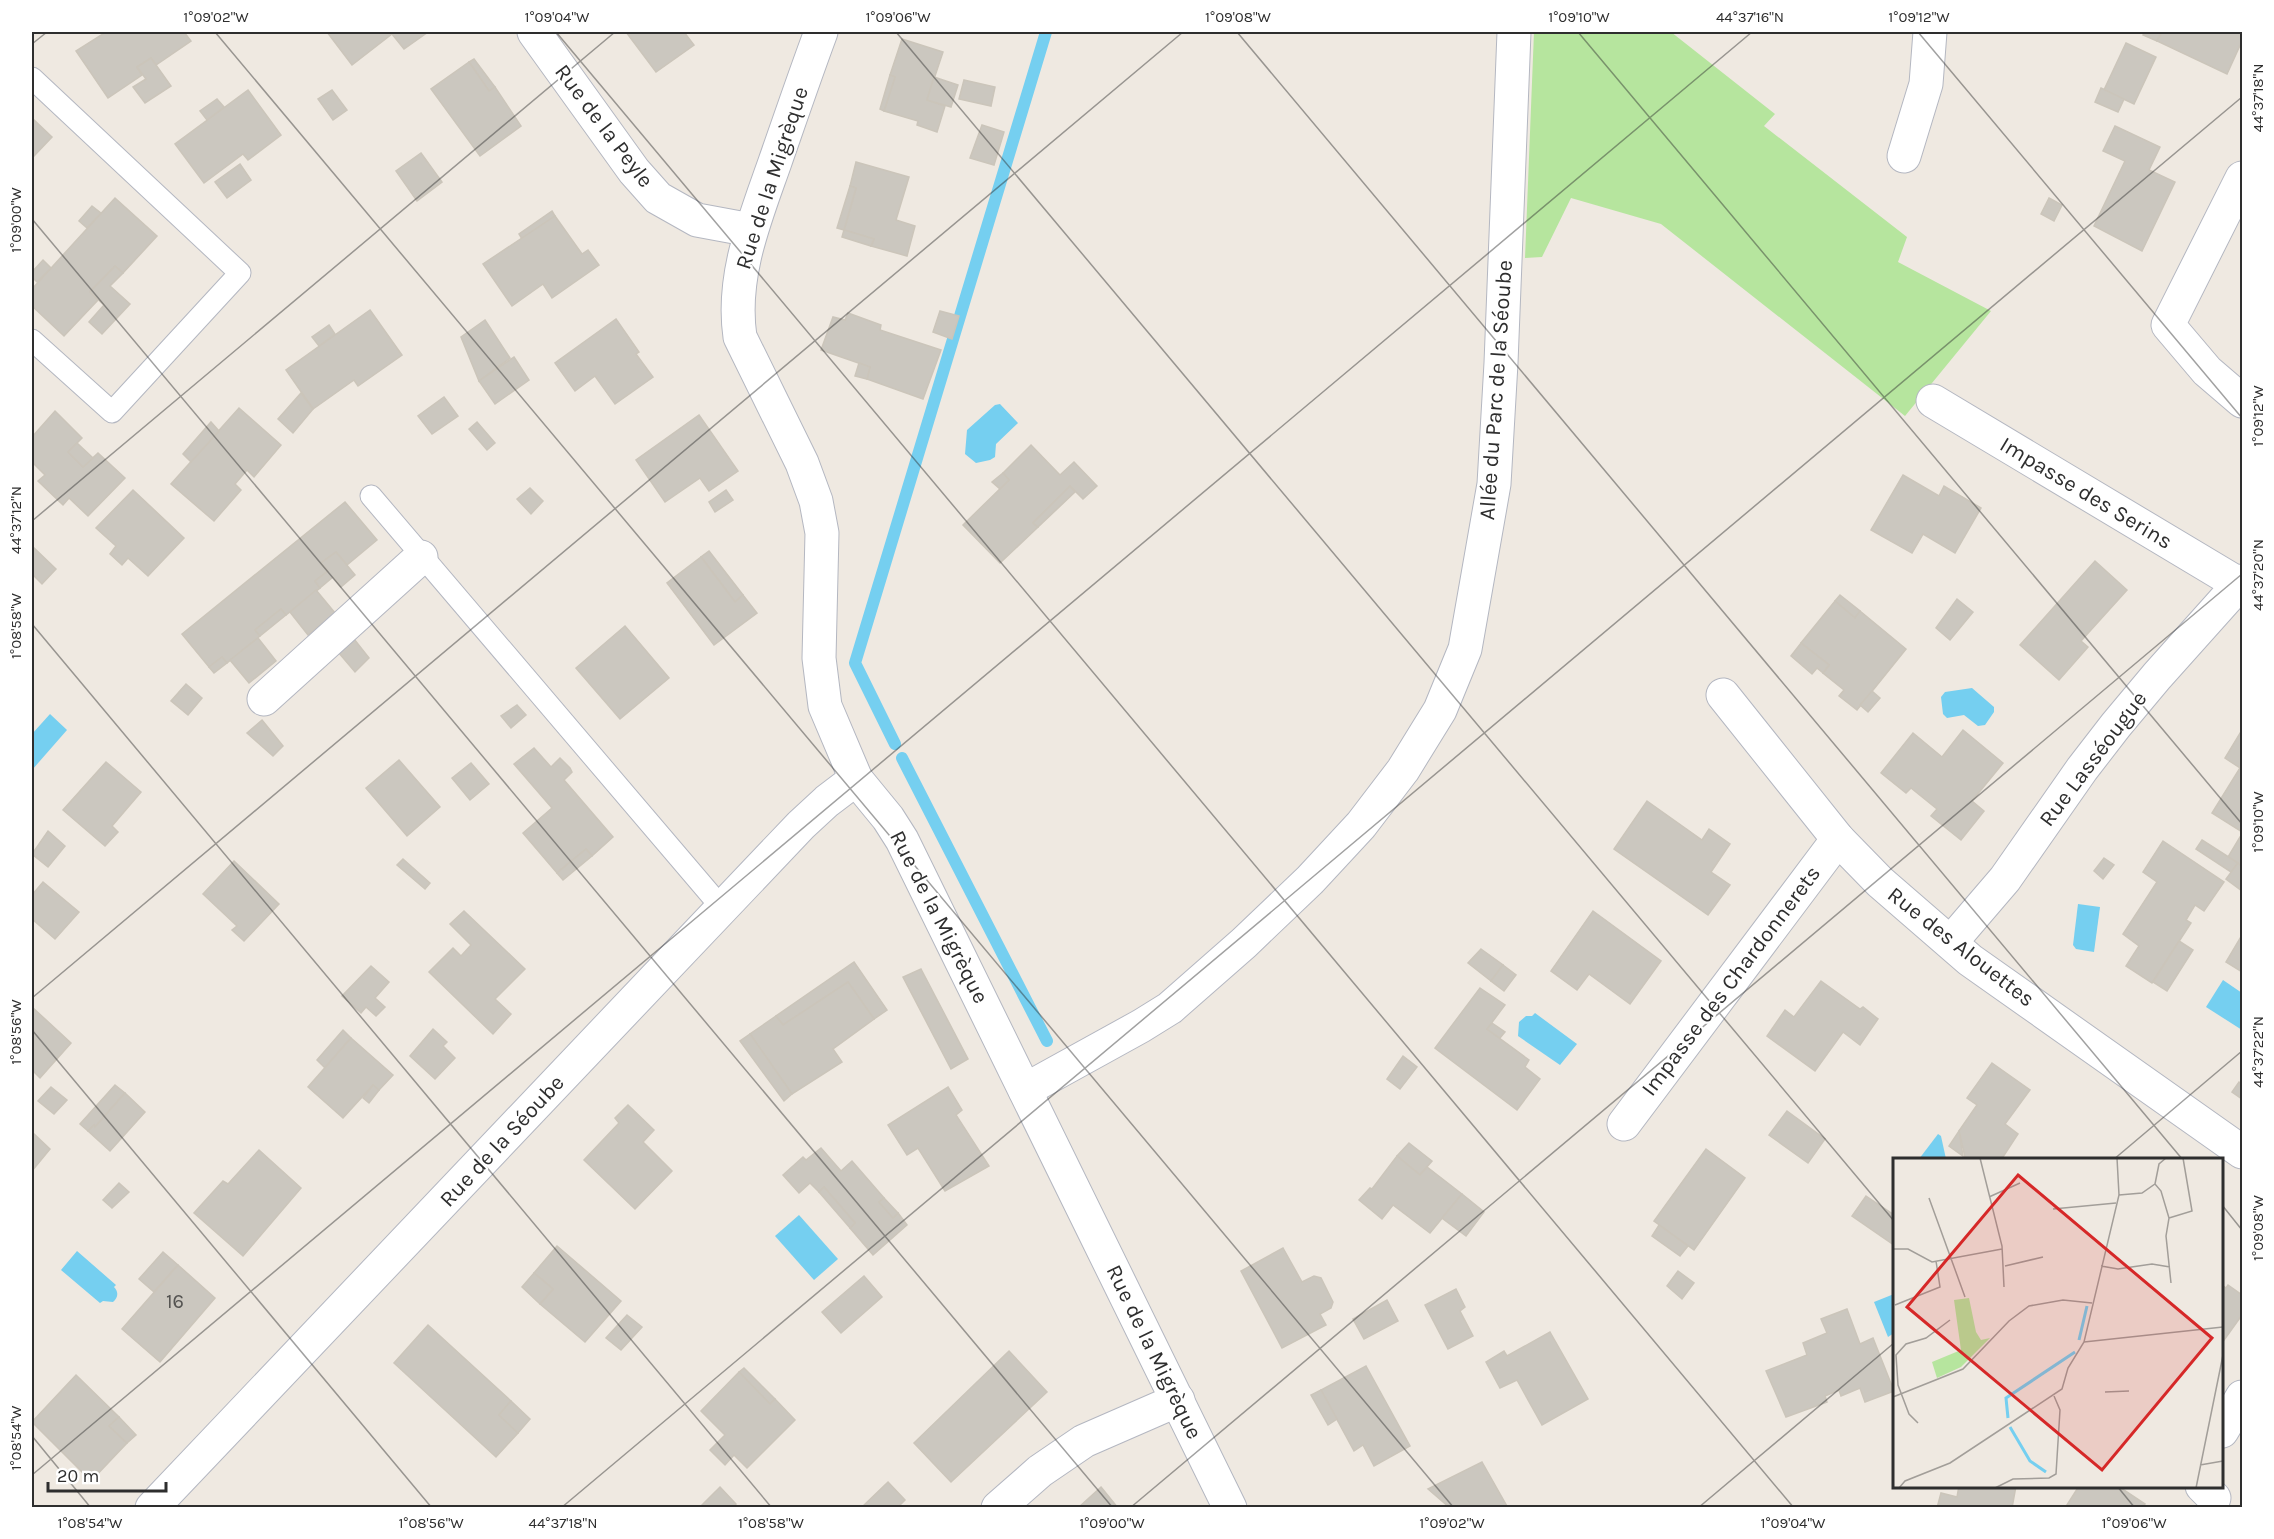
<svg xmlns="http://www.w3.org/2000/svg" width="2274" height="1539" font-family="Karla,sans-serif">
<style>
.green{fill:#b6e59e}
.water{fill:#75cff0}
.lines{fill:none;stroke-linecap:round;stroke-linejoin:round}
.stream{stroke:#75cff0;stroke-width:12}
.building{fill:#cbc7bf;stroke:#cbc5ba;stroke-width:1.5}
.lane-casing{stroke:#b4b7c1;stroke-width:23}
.street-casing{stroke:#b4b7c1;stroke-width:35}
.lane{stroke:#fff;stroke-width:21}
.street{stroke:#fff;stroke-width:33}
.ticks{fill:none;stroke:#2e2e2e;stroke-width:1.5;stroke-opacity:0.45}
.labels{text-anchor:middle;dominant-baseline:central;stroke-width:4.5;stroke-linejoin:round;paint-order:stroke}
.number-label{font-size:20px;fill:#555452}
.street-label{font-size:22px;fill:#2e2e2e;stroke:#fff}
.inset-river{fill:none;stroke:#75cff0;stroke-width:3}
.inset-road{fill:none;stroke:#a29e99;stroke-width:1.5}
.view{fill:#d62828;fill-opacity:0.15;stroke:#d62828;stroke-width:3}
.inset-edge{fill:none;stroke:#2e2e2e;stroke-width:3}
.neatline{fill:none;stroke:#2e2e2e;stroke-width:2}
.ticks-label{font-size:15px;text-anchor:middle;fill:#2e2e2e}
</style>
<rect width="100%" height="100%" fill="#efe9e1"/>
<!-- green -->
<path class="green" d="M1534 32H1671L1775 114 1764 126 1907 237 1898 262 1991 311 1905 416 1661 224 1571 198 1542 257 1525 258Z"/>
<!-- water -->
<g class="water">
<path d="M1000 404 1018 423 996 444 995 457 990 460 976 463 965 454 967 430 995 405Z"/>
<path d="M1972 688 1994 707V712L1985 725 1978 726 1964 715 1947 718 1943 714 1941 697 1945 692Z"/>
<path d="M50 714 67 730 32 770V734Z"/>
<path d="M2078 904 2100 907 2094 952 2076 949 2073 945Z"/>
<path d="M2223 980 2242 993V1030L2206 1007Z"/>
<path d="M1535 1013 1577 1044 1560 1065 1518 1036 1519 1022 1526 1016H1532Z"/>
<path d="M1938 1134 1941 1136 1946 1159H1919Z"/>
<path d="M799 1215 838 1259 814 1280 775 1236Z"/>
<path d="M77 1251 116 1285 114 1287C119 1292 118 1298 113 1302L103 1301 100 1303 61 1270Z"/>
<path d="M1894 1294V1333L1888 1337 1874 1302Z"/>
</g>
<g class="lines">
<!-- stream -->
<g class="stream">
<path d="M895 744 855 663 1046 32"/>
<path d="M902 758 1047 1041"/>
</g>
</g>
<!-- building -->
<g class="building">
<path d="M106 32H184L191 41 156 65 151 58 137 67 142 75 108 98 76 51Z"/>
<path d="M327 32H428L404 49 392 34 352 65Z"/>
<path d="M626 32H684L694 45 656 72Z"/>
<path d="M2145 32H2162L2157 41 2143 35Z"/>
<path d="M2162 32H2242V41L2227 74 2157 41Z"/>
<path d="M902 39 943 52 927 100 945 106 937 132 917 125 918 121 884 111 895 77 890 75Z"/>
<path d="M2126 43 2156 57 2134 104 2104 90Z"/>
<path d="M151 58 171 86 145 103 133 87 146 79 137 67Z"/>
<path d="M474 59 495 87 489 91 469 62Z"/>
<path d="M469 62 489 91 495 87 521 126 480 156 431 89Z"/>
<path d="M890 75 895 77 884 111 880 109Z"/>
<path d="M934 77 958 85 951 107 927 100Z"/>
<path d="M964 80 995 87 991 106 959 99Z"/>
<path d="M2101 88 2124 99 2118 112 2095 102Z"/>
<path d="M248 90 281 135 248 160 243 154 204 183 175 144Z"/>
<path d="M332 90 347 110 333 120 318 99Z"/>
<path d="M217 99 224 107 207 120 200 111Z"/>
<path d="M32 118 52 137 32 158Z"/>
<path d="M982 125 1004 132 994 165 970 158Z"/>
<path d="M2115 126 2160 147 2149 170 2175 182 2142 251 2094 226 2125 161 2103 151Z"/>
<path d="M421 153 442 182 417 201 396 171Z"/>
<path d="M856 162 909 177 896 220 915 226 907 256 871 246 874 239 844 230 856 188 850 186Z"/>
<path d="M240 164 251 180 227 198 215 182Z"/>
<path d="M850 186 856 188 844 230 837 228Z"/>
<path d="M115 198 157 236 123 273 115 266 90 292 98 300 64 336 32 306V289Z"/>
<path d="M2049 198 2062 205 2054 221 2041 214Z"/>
<path d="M92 206 101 213 87 228 79 221Z"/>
<path d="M552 211 555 216 522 239 519 234Z"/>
<path d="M555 216 582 254 588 250 599 265 552 298 543 284 512 306 483 264Z"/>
<path d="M844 230 874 239 871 246 842 237Z"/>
<path d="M43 260 51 268 37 282 32 277V272Z"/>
<path d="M115 266 123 273 110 286 130 304 102 334 89 322 104 305 90 292Z"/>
<path d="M370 310 402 355 358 386 354 380 313 409 286 370Z"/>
<path d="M940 311 959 316 952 339 933 332Z"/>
<path d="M848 313 881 325 880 330 941 350 923 399 867 379 870 367 821 350 833 317 845 320Z"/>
<path d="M616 319 639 352 636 354 653 377 615 404 595 376 575 391 555 363Z"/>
<path d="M485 320 510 358 479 381 461 337Z"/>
<path d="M329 325 335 334 319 346 312 337Z"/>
<path d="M514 357 529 380 495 404 479 381Z"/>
<path d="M859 363 870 367 867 379 855 376Z"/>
<path d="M301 393 313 409 293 433 278 419Z"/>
<path d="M444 397 458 416 432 434 418 416Z"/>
<path d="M239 408 281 445 254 477 247 470 235 484 241 490 214 521 171 484Z"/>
<path d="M55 411 82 438 68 452 83 467 98 453 125 478 88 516 69 498 63 505 38 481 45 475 32 462V437Z"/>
<path d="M699 415 738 471 709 491 700 478 665 502 636 460Z"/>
<path d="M211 422 219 431 191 462 183 454Z"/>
<path d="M477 422 495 443 487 450 469 429Z"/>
<path d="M77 443 93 458 83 467 68 452Z"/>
<path d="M1031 445 1060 475 1074 462 1097 486 1083 499 1070 486 1033 523 1038 527 1000 563 963 525 1009 480 1003 473Z"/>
<path d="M1003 473 1009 480 1000 489 992 482Z"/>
<path d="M1903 475 1939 496 1944 486 1981 508 1955 553 1923 534 1912 553 1871 530Z"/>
<path d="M1070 486 1075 492 1038 527 1033 523Z"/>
<path d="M530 488 543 501 531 514 517 499Z"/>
<path d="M133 490 184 538 148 576 128 558 122 565 110 554 116 546 96 528Z"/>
<path d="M726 490 733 500 715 512 709 502Z"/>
<path d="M345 502 377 540 347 565 336 552 321 563 328 571 315 581 320 588 286 615 281 609 255 630 260 636 227 663 222 657 209 667 182 634Z"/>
<path d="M32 546 56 569 42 584 32 574Z"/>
<path d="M709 551 743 595 735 602 701 557Z"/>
<path d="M336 552 355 575 341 587 333 577 320 588 315 581 328 571 321 563Z"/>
<path d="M701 557 735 602 743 595 757 613 714 645 667 583Z"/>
<path d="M2095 561 2127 590 2081 641 2088 647 2059 680 2020 645Z"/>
<path d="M316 590 335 613 308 635 290 612Z"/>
<path d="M1840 595 1860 611 1855 618 1835 601Z"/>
<path d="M1957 599 1973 612 1950 640 1936 628Z"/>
<path d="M1835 601 1855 618 1860 611 1906 649 1857 710 1839 696 1844 690 1823 673 1829 665 1801 643Z"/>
<path d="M281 609 286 615 260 636 255 630Z"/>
<path d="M625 626 669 678 620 719 576 668Z"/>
<path d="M258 638 276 661 249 683 230 660Z"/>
<path d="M354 639 369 658 355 672 339 653Z"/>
<path d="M1801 643 1829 665 1823 673 1817 668 1812 674 1791 656Z"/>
<path d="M222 657 227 663 214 673 209 667Z"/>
<path d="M186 684 202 698 188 715 171 701Z"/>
<path d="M1872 691 1880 698 1868 712 1860 705Z"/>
<path d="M517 705 526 715 511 728 501 716Z"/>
<path d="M262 720 283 746 273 756 247 733Z"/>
<path d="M1963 730 2003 763 1972 801 1984 811 1961 840 1931 816 1937 809 1911 788 1906 793 1881 773 1913 733 1942 757Z"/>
<path d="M2242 730V832L2212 813 2240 768 2225 758Z"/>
<path d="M534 748 551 767 560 758 570 768 572 772 564 780 613 837 592 856 586 849 557 873 523 833 552 808 514 764Z"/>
<path d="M399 760 440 807 407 836 366 788Z"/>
<path d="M106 762 141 792 112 826 118 832 105 846 63 810Z"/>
<path d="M471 763 489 784 470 800 452 778Z"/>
<path d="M1647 801 1702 840 1709 829 1730 844 1711 872 1730 885 1708 915 1614 849Z"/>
<path d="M48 831 65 846 48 867 32 854Z"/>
<path d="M2240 837 2242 838V867L2228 857Z"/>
<path d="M2202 840 2238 863 2231 872 2196 849Z"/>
<path d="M2163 841 2224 882 2204 911 2195 905 2186 920 2191 923 2152 983 2126 966 2139 946 2123 934 2157 882 2143 872Z"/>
<path d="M586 849 592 856 563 880 557 873Z"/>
<path d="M2104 858 2114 865 2103 879 2094 871Z"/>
<path d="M403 859 430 883 425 889 397 865Z"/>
<path d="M234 861 279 904 244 941 232 930 237 926 203 894Z"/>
<path d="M2238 863 2242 867V891L2226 879Z"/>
<path d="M43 882 79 912 55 939 32 919V895Z"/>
<path d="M464 911 525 969 495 999 511 1014 493 1034 429 972 453 948 461 956 471 945 450 924Z"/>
<path d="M1593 911 1661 961 1630 1004 1589 974 1577 990 1551 971Z"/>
<path d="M2242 935V972L2226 962Z"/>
<path d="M2179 941 2193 950 2167 991 2153 982Z"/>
<path d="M1481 949 1503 965 1491 981 1468 963Z"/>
<path d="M854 962 887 1010 874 1019 848 982 783 1025 776 1016Z"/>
<path d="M1503 965 1516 975 1504 991 1491 981Z"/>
<path d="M371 966 389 982 375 998 385 1007 376 1016 366 1007 361 1013 342 996Z"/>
<path d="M921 969 968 1059 951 1069 903 977Z"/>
<path d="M1821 981 1860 1009 1863 1007 1878 1019 1860 1045 1843 1032 1815 1071 1767 1036 1785 1010 1794 1017Z"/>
<path d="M848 982 874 1019 833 1049 842 1062 792 1094 750 1034 776 1016 783 1025Z"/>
<path d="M1480 988 1505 1005 1487 1029 1529 1060 1525 1067 1540 1079 1517 1110 1435 1048Z"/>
<path d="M32 1007 71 1043 40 1078 32 1070Z"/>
<path d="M1492 1023 1505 1032 1500 1038 1487 1029Z"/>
<path d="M433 1029 447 1042 443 1046 455 1058 435 1079 410 1056Z"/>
<path d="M343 1030 351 1038 325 1068 317 1060Z"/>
<path d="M750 1034 792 1094 784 1101 740 1041Z"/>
<path d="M351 1038 393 1075 379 1090 373 1085 343 1118 308 1087Z"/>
<path d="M1403 1056 1417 1067 1400 1089 1387 1079Z"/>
<path d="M1992 1063 2030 1090 2005 1124 2018 1134 2001 1160H1963L1965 1157 1959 1131 1977 1105 1967 1098Z"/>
<path d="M2239 1082 2242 1084V1099L2232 1092Z"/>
<path d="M115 1085 125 1093 95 1127 94 1125 88 1131 80 1124Z"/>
<path d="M373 1085 379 1090 369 1103 363 1098Z"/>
<path d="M51 1087 67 1100 54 1114 38 1101Z"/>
<path d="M948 1087 962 1110 956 1115 989 1166 945 1191 918 1148 907 1155 888 1125Z"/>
<path d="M125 1093 145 1112 110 1151 88 1131 94 1125 95 1127Z"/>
<path d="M628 1105 654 1130 643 1142 672 1171 635 1209 584 1160 619 1123 615 1118Z"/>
<path d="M1787 1111 1825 1139 1808 1163 1769 1135Z"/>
<path d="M1959 1131 1963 1156 1949 1146Z"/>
<path d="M32 1132 50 1149 32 1171Z"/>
<path d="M1409 1143 1432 1161 1420 1175 1397 1156Z"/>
<path d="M821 1148 841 1171 852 1161 884 1198 879 1202 893 1218 898 1213 907 1225 873 1255 850 1228 855 1223 824 1187 819 1192 810 1183 799 1193 783 1175 803 1157 806 1160Z"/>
<path d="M1706 1149 1745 1178 1694 1250 1654 1221Z"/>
<path d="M259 1150 301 1188 243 1256 194 1213 223 1181 228 1184Z"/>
<path d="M1397 1156 1420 1175 1427 1167 1462 1194 1430 1233 1393 1205 1382 1219 1359 1200 1370 1188 1372 1189Z"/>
<path d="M119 1183 129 1192 112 1208 103 1200Z"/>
<path d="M824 1187 855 1223 850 1228 819 1192Z"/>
<path d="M1462 1194 1484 1212 1466 1236 1442 1218Z"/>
<path d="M1866 1196 1894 1215V1245L1852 1216Z"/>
<path d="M884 1198 898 1213 893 1218 879 1202Z"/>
<path d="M1659 1225 1688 1246 1680 1256 1652 1236Z"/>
<path d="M557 1246 621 1301 585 1342 540 1304 553 1289 534 1273Z"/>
<path d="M1283 1248 1302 1282 1314 1276 1321 1278 1333 1302 1331 1308 1320 1314 1326 1325 1282 1348 1241 1271Z"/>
<path d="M163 1252 178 1265 154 1292 139 1279Z"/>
<path d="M178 1265 215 1298 160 1362 122 1329Z"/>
<path d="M1678 1271 1694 1283 1682 1299 1667 1286Z"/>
<path d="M534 1273 553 1289 540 1304 522 1287Z"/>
<path d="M864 1276 882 1297 841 1333 822 1312Z"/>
<path d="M2222 1285 2226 1288 2228 1285 2242 1295V1315L2222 1343Z"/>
<path d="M1456 1289 1465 1307 1460 1311 1473 1336 1448 1349 1425 1305Z"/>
<path d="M1387 1300 1398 1321 1364 1339 1353 1319Z"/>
<path d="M1847 1309 1860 1344 1873 1338 1894 1391 1865 1402 1860 1388 1841 1396 1839 1390 1825 1396 1827 1402 1786 1417 1766 1371 1807 1355 1803 1343 1827 1333 1821 1319Z"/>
<path d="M627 1315 642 1327 621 1350 606 1338Z"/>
<path d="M428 1325 511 1401 499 1415 518 1433 496 1457 394 1363Z"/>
<path d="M1550 1332 1588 1399 1542 1425 1517 1380 1500 1388 1486 1362 1504 1351 1507 1356Z"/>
<path d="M1009 1351 1047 1392 951 1482 914 1443Z"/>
<path d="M1366 1366 1410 1446 1374 1466 1363 1445 1354 1451 1321 1390Z"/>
<path d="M744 1368 775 1399 770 1404 739 1372Z"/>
<path d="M739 1372 770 1404 775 1399 795 1420 747 1468 734 1455 725 1465 710 1450 725 1435 701 1411Z"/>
<path d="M76 1375 119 1417 109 1426 127 1443 91 1481 32 1422Z"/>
<path d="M1321 1390 1337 1419 1328 1425 1311 1395Z"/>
<path d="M511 1401 530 1419 518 1433 499 1415Z"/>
<path d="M119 1417 136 1435 127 1443 109 1426Z"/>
<path d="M1482 1462 1508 1508H1450L1428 1489Z"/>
<path d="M888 1482 905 1500 897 1508H861Z"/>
<path d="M1959 1486H2016L2012 1508H1937L1941 1493 1957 1497Z"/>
<path d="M2079 1486H2118L2145 1504 2142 1508H2065Z"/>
<path d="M720 1487 736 1504 733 1508H699Z"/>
<path d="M1101 1487 1118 1508H1078Z"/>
</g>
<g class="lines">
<!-- lane casing -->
<g class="lane-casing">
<g id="lane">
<path d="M32 78 240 273 112 412 32 340"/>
<path d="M371 496 722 908"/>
</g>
</g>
<!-- street casing -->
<g class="street-casing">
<g id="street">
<path d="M534 32 634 171 658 198 697 220 751 230"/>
<path d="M821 32C805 75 790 119 775 162 755 219 731 276 740 337L802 463 816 501 822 533 819 658 825 706 856 779 888 818 902 840 1230 1508"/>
<path d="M1904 156 1926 84 1930 32"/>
<path d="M2242 178 2168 325 2207 371 2242 401"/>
<path d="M1933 401 2242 586"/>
<path d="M1723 695 1838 839 1880 882 1970 960 2242 1152"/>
<path d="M264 699 421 557"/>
<path d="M1951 942 2005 879 2082 769 2116 725 2157 676 2242 581"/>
<path d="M1025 1090 1141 1026 1170 1008 1244 943 1310 880 1361 825 1403 770 1440 710 1465 649 1494 484 1501 363 1514 32"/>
<path d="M1624 1124 1838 839"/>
<path d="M2222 1431 2242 1397"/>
<path d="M2202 1486 2214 1498"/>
<path d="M152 1508 801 825 827 801 856 779"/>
<path d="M998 1508 1040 1471 1084 1441 1178 1400"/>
</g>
</g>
<!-- lane -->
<use href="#lane" class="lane"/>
<!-- street -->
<use href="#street" class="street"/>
</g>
<!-- ticks -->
<path class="ticks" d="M215 32 1454 1508M556 32 1794 1508M896 32 1894 1221M1237 32 2183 1160M1578 32 2242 824M1918 32 2242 418M32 44 47 32M32 219 1113 1508M32 521 615 32M32 624 772 1508M32 998 1183 32M32 1030 432 1508M2113 1160 2242 1051M2222 1205 2242 1230M32 1436 91 1508M32 1475 1752 32M2117 1486 2135 1508M561 1508 2242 97M1130 1508 2242 574M1698 1508 1894 1343"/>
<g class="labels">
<!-- number labels -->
<g class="number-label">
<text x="175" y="1301">16</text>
</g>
<!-- street labels -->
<g class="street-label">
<text transform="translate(604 126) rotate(53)">Rue de la Peyle</text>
<text transform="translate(772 178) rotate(-72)">Rue de la Migrèque</text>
<text transform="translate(1496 390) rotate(-86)">Allée du Parc de la Séoube</text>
<text transform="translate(2086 493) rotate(31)">Impasse des Serins</text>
<text transform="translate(2093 759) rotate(-53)">Rue Lasséougue</text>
<text transform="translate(939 917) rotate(63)">Rue de la Migrèque</text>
<text transform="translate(1961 947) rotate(38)">Rue des Alouettes</text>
<text transform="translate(1731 981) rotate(-53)">Impasse des Chardonnerets</text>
<text transform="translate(502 1141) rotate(-47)">Rue de la Séoube</text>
<text transform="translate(1154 1352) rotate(64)">Rue de la Migrèque</text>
</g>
</g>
<!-- overview -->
<g transform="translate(1893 1158)">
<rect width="330" height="330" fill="#efe9e1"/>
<path d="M76 140 83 174 88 182 97 180 68 209 44 220 39 204 68 192 61 142Z" fill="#b6e59e"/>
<path class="inset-river" d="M186 182 194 148M115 260 113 240 182 194M117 269 137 303 153 314"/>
<path class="inset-road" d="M87 0 109 88 111 129M262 26 266 6 273 0M226 37 249 35 262 26 268 33 276 60 273 78 278 125M96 39 127 25M36 40 72 139M160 51 223 45M276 60 299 53 290 0M0 91H15L39 104 109 91M112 108 150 99M208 108 225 111 259 106 277 109M2 147 47 129 43 103M191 184 330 169M212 234 236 233M0 239 70 211 116 163 136 148 170 142 199 145M25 265 16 256 5 227 3 197 13 186 33 180 57 162M307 307 330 303M6 330 12 323 57 305 169 231 175 210 191 184 226 37 224 0M102 330 120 321 156 320 163 316 167 252 161 238M303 330 330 197"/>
<path class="view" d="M125 17 319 180 209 312 14 149Z"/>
<rect width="330" height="330" class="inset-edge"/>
</g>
<!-- border -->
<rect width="2274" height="1539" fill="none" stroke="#ffffff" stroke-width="66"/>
<!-- scale -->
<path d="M48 1482v9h118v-9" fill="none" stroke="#2e2e2e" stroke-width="3"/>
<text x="57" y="1482" font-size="18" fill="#2e2e2e" stroke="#ffffff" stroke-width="4.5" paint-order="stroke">20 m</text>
<rect x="33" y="33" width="2208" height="1473" class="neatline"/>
<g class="ticks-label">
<text x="216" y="22">1°09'02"W</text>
<text x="557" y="22">1°09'04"W</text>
<text x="898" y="22">1°09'06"W</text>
<text x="1238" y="22">1°09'08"W</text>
<text x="1579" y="22">1°09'10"W</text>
<text x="1750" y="22">44°37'16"N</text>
<text x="1919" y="22">1°09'12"W</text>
<text transform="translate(2258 98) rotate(-90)" y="5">44°37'18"N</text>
<text transform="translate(16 220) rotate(-90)" y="5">1°09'00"W</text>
<text transform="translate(2258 416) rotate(-90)" y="5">1°09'12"W</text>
<text transform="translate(16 520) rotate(-90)" y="5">44°37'12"N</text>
<text transform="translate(2258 575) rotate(-90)" y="5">44°37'20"N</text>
<text transform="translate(16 626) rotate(-90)" y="5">1°08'58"W</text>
<text transform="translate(2258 822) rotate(-90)" y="5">1°09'10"W</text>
<text transform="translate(16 1032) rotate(-90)" y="5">1°08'56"W</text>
<text transform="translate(2258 1052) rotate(-90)" y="5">44°37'22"N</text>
<text transform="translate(2258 1228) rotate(-90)" y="5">1°09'08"W</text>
<text transform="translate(16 1438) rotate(-90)" y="5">1°08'54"W</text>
<text x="90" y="1528">1°08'54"W</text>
<text x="431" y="1528">1°08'56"W</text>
<text x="563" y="1528">44°37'18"N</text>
<text x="771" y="1528">1°08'58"W</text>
<text x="1112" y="1528">1°09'00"W</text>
<text x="1452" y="1528">1°09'02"W</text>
<text x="1793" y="1528">1°09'04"W</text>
<text x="2134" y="1528">1°09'06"W</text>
</g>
</svg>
